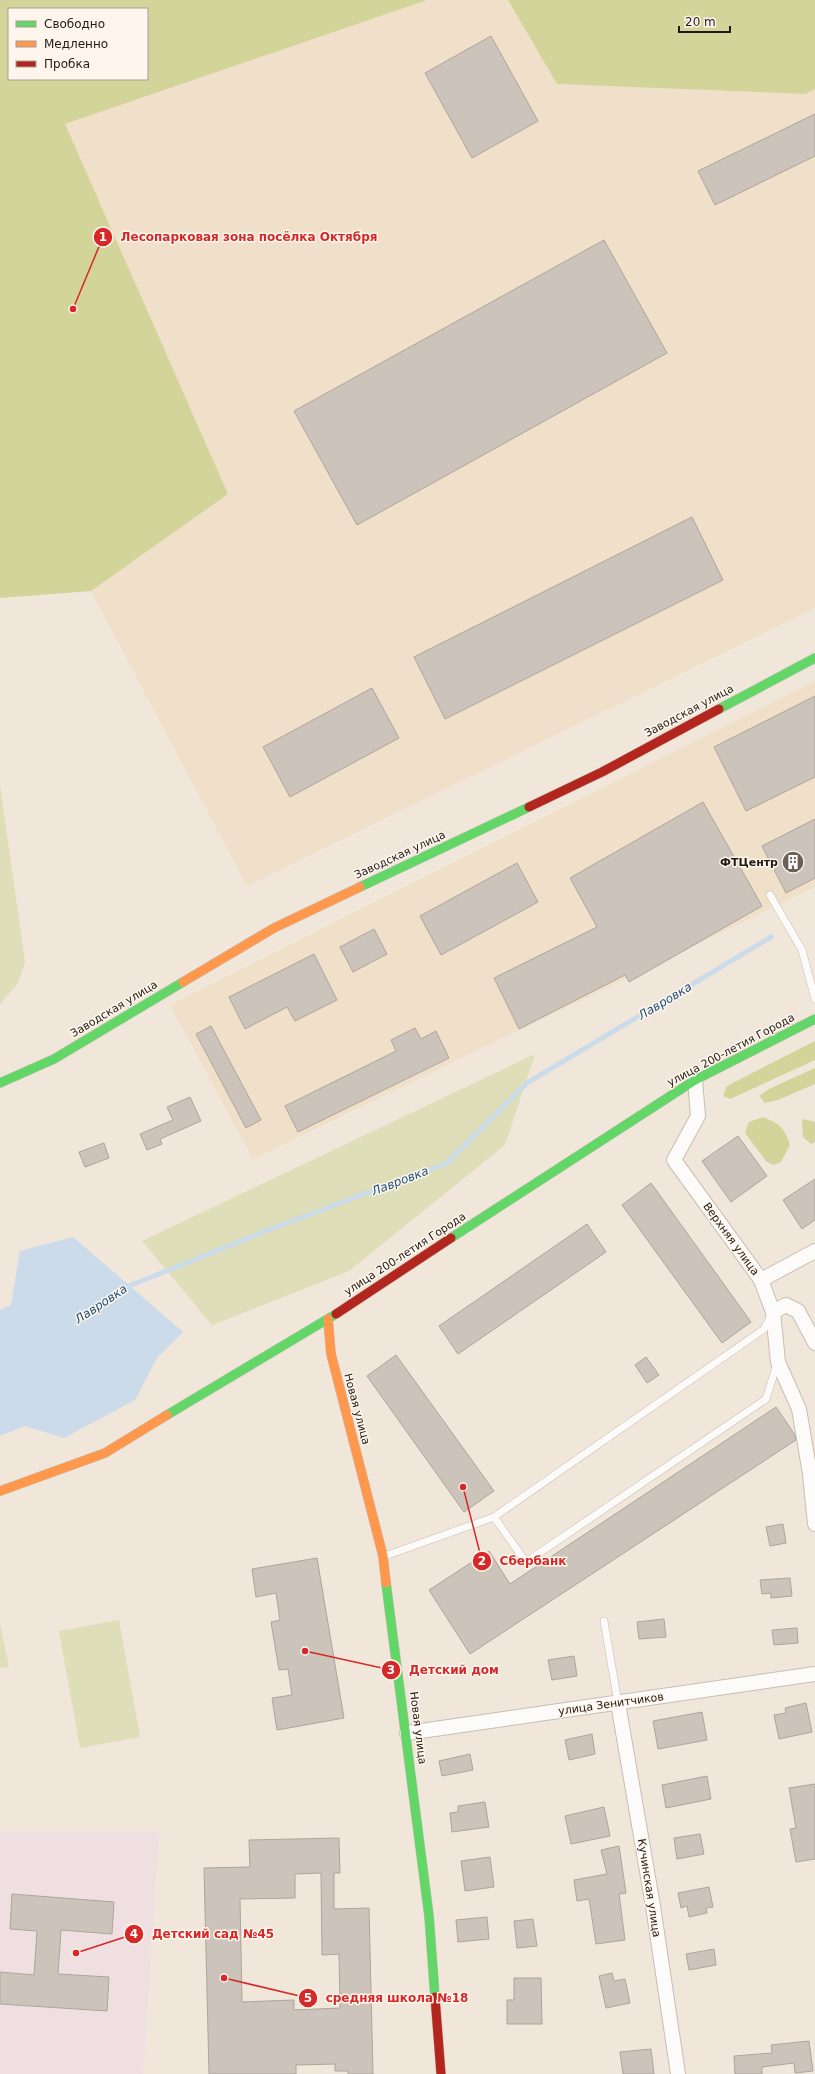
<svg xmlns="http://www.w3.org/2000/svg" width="815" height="2074" font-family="'DejaVu Sans',sans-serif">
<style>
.built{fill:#f0dfc9}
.education{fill:#efdfe1}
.green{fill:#dedeb8}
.forest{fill:#d2d49a;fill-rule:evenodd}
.water{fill:#cbdbea}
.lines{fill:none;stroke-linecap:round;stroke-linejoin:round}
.stream{stroke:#cbdbea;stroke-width:5}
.building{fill:#ccc3ba;stroke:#ada59b;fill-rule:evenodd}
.lane-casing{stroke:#c6beb4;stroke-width:8}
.street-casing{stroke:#c6beb4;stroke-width:16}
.fast-casing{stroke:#c6beb4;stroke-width:10}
.slow-casing{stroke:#c6beb4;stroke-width:10}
.jam-casing{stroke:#c6beb4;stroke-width:10}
.lane{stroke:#fdfbf9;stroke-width:7}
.street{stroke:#fdfbf9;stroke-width:14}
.fast{stroke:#63d668;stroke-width:9}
.slow{stroke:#ff974d;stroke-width:9}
.jam{stroke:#b3261e;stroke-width:9}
.labels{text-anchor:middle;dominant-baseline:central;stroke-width:3;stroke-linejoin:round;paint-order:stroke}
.street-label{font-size:11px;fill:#211a12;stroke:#fef6ed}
.poi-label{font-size:11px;font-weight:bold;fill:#211a12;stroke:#fef6ed;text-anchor:end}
.water-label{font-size:12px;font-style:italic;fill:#1f4e7a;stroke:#fef6ed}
.leader{fill:none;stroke:#d62828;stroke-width:1.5}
.callout-dot{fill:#d62828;stroke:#fef6ed;stroke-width:1.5}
.mark-label{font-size:12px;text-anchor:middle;font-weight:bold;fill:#fff}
.callout-label{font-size:12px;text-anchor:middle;font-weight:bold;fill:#d62828;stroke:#fef6ed;stroke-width:3;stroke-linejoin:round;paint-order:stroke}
</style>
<rect width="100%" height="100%" fill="#f0e6d9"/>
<!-- built -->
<g class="built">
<path d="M427 0H508L558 84 805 94 815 89V608L247 886 91 591 228 494 64 124Z"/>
<path d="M815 681V887L253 1159 170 1005Z"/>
</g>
<!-- education -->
<path class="education" d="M159 1831 143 2074H0V1832Z"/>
<!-- green -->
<g class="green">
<path d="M0 785 25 962 18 983 0 1004Z"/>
<path d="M535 1054 505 1145 349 1271 212 1325 142 1241Z"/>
<path d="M119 1620 140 1737 80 1748 59 1631Z"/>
<path d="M0 1624 9 1667 0 1668Z"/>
</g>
<!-- forest -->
<g class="forest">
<path d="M0 0H427L65 124 228 494 91 591 0 598ZM9 9H147V79H9Z"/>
<path d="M508 0H815V89L805 94 557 84Z"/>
<path d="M815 1041V1060L730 1099 723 1096 727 1086Z"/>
<path d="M815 1068V1084L778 1100 765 1103 759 1096 769 1089Z"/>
<path d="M763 1117C780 1124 784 1127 790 1145L781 1162 773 1165 766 1161 745 1133 749 1122Z"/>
<path d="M802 1119 815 1122V1142L811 1144 803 1137Z"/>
</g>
<!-- water -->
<path class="water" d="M73 1237 183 1332 157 1358 135 1400 64 1438 25 1426 0 1436V1310L11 1305 20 1251Z"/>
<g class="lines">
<!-- stream -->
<path class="stream" d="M124 1288 268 1230 447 1163 527 1083 771 937"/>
</g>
<!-- building -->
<g class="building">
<path d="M491 36 538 121 472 158 425 73Z"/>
<path d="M815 114V156L715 205 698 171Z"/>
<path d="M604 240 667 353 357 525 294 411Z"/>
<path d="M692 517 723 580 445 719 414 657Z"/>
<path d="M372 688 399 738 290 797 263 747Z"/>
<path d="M815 696V777L746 811 714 747Z"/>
<path d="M703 802 762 906 629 982 625 975 519 1029 494 978 597 927 570 878Z"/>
<path d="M815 819V878L786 893 762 846Z"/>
<path d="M517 863 538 902 441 955 420 916Z"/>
<path d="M374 929 387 954 353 972 340 947Z"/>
<path d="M314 954 337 1000 295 1021 287 1007 245 1029 229 997Z"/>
<path d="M211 1026 261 1120 246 1128 196 1034Z"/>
<path d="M415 1028 421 1039 436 1031 449 1058 298 1132 285 1106 396 1051 391 1040Z"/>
<path d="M190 1097 201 1121 160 1139 162 1144 147 1150 140 1134 173 1120 167 1107Z"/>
<path d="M738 1136 767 1176 731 1202 702 1161Z"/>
<path d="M104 1143 109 1158 85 1167 79 1152Z"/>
<path d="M815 1179V1220L802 1229 783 1200Z"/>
<path d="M651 1183 751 1322 722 1343 622 1205Z"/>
<path d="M587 1224 606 1252 458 1354 439 1326Z"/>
<path d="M396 1355 494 1491 464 1512 367 1376Z"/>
<path d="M646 1357 659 1375 647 1383 635 1365Z"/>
<path d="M776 1407 795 1435 796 1440 470 1654 429 1590 489 1551 510 1584Z"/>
<path d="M783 1524 786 1543 770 1546 766 1527Z"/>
<path d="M317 1558 344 1718 277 1730 272 1698 292 1695 288 1669 279 1670 271 1622 280 1620 276 1593 256 1597 252 1569Z"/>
<path d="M790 1578 792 1596 771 1598V1593L762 1594 760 1580Z"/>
<path d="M664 1619 666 1637 639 1639 637 1622Z"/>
<path d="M797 1628 798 1643 774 1645 772 1630Z"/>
<path d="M574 1656 577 1676 552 1680 548 1660Z"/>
<path d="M806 1703 812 1732 779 1739 774 1715 786 1713 785 1708Z"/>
<path d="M702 1712 707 1740 658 1749 653 1721Z"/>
<path d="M592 1734 595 1754 569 1760 565 1740Z"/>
<path d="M470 1754 473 1770 442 1776 439 1761Z"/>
<path d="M707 1776 711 1799 666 1808 662 1785Z"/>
<path d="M815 1784V1859L796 1862 790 1829 796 1828 789 1788Z"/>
<path d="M485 1802 489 1827 452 1832 450 1813 458 1812V1806Z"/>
<path d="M604 1807 610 1836 571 1844 565 1816Z"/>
<path d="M700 1834 704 1854 677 1859 674 1838Z"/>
<path d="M339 1838 340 1873H334V1909L369 1908 373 2074H348V2071H335V2064L296 2065V2074H209L204 1868 250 1867 249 1840ZM321 1873 322 1955 339 1954 340 2008 294 2010V2000L242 2002 240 1899 295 1898V1874Z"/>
<path d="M619 1846 626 1893 619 1894 625 1940 596 1944 589 1899 577 1901 574 1880 607 1874 601 1850Z"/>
<path d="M490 1857 494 1887 465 1891 461 1861Z"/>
<path d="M709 1887 713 1907 706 1908 707 1913 689 1917 687 1906 681 1908 678 1893Z"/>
<path d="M12 1894 114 1902 112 1934 61 1930 58 1974 109 1977 107 2011 0 2004V1972L34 1975 37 1931 10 1929Z"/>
<path d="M487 1917 489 1939 458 1942 456 1920Z"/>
<path d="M533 1919 537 1946 517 1948 514 1921Z"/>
<path d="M714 1949 716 1965 689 1970 686 1954Z"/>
<path d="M612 1973 614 1981 625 1979 630 2003 606 2008 599 1976Z"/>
<path d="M514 1978H541L542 2024H507V2000H514Z"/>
<path d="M809 2041 813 2071 795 2073 794 2063 762 2067V2074H735L734 2056 772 2053 771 2045Z"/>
<path d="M651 2049 654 2074H623L620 2052Z"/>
</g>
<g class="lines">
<!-- lane casing -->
<g class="lane-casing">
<g id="lane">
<path d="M770 895 802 950 815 999"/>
<path d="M494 1517 526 1562 766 1399 777 1364"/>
<path d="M385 1556 494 1517 764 1329 771 1316"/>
<path d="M604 1621 618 1703"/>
</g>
</g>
<!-- street casing -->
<g class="street-casing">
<g id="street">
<path d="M695 1080 698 1116 674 1160 761 1280 773 1312 778 1362 799 1409 810 1474 815 1524"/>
<path d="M761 1280 815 1251"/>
<path d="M773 1312 786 1305 798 1311 815 1343"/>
<path d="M618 1703 653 1906 678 2074"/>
<path d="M407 1733 815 1674"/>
</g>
</g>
<!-- fast casing -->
<g class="fast-casing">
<g id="fast">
<path d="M719 709 815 658"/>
<path d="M360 887 529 807"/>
<path d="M0 1083 54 1059 183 982"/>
<path d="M451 1238 695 1080 815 1019"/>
<path d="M167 1415 336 1314"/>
<path d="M386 1583 429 1916 435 1997"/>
</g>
</g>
<!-- slow casing -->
<g class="slow-casing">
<g id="slow">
<path d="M183 982 274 928 360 887"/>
<path d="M328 1319 331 1354 383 1556 386 1583"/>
<path d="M0 1491 105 1453 167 1415"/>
</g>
</g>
<!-- jam casing -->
<g class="jam-casing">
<g id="jam">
<path d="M529 807 602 772 719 709"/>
<path d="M336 1314 451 1238"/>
<path d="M435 1997 441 2074"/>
</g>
</g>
<!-- lane -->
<use href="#lane" class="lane"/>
<!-- street -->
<use href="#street" class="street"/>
<!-- fast -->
<use href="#fast" class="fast"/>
<!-- slow -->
<use href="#slow" class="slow"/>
<!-- jam -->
<use href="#jam" class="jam"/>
</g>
<!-- icons -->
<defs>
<g id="building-disc" transform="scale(1.15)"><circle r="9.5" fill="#696158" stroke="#fef6ed"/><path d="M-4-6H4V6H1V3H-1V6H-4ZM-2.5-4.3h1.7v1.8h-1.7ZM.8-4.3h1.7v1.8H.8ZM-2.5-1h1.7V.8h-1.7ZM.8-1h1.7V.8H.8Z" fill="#fff"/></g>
</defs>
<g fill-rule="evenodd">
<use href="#building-disc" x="793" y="862"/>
</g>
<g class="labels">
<!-- street labels -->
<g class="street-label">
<text transform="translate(689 711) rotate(-28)">Заводская улица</text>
<text transform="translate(400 855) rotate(-25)">Заводская улица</text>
<text transform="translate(114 1009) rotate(-31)">Заводская улица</text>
<text transform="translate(731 1050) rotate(-28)">улица 200-летия Города</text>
<text transform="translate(731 1239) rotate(54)">Верхняя улица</text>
<text transform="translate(405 1254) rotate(-33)">улица 200-летия Города</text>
<text transform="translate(357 1409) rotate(75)">Новая улица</text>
<text transform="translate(611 1704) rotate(-8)">улица Зенитчиков</text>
<text transform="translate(418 1728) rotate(83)">Новая улица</text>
<text transform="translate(649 1888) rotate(81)">Кучинская улица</text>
</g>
<!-- poi labels -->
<g class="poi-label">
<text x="778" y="862">ФТЦентр</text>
</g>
<!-- water labels -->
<g class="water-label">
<text transform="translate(665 1001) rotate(-31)">Лавровка</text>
<text transform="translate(400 1181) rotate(-21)">Лавровка</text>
<text transform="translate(101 1304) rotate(-34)">Лавровка</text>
</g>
</g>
<!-- callouts -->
<path class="leader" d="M73 309L103 237M463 1487L482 1561M305 1651L391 1670M76 1953L134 1934M224 1978L308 1998"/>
<g class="callout-dot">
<circle cx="73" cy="309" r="4"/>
<circle cx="463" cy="1487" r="4"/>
<circle cx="305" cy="1651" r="4"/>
<circle cx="76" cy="1953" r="4"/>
<circle cx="224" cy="1978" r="4"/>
<circle cx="103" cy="237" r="10"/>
<circle cx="482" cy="1561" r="10"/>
<circle cx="391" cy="1670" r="10"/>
<circle cx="134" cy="1934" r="10"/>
<circle cx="308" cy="1998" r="10"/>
</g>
<g class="mark-label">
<text x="103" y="241">1</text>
<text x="482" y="1565">2</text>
<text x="391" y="1674">3</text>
<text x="134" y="1938">4</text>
<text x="308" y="2002">5</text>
</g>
<g class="callout-label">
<text x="249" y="241">Лесопарковая зона посёлка Октября</text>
<text x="533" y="1565">Сбербанк</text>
<text x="454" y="1674">Детский дом</text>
<text x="213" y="1938">Детский сад №45</text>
<text x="397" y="2002">средняя школа №18</text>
</g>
<!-- legend -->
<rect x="8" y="8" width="140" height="72" fill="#fef6ed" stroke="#a69e95"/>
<rect x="16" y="21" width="20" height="6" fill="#63d668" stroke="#a69e95"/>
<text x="44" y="28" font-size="12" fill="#211a12">Свободно</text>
<rect x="16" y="41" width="20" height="6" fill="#ff974d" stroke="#a69e95"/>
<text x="44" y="48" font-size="12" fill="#211a12">Медленно</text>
<rect x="16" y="61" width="20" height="6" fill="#b3261e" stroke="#a69e95"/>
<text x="44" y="68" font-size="12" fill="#211a12">Пробка</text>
<!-- scale -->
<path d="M679 26v6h51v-6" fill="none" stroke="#211a12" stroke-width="2"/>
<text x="685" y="26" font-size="12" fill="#211a12" stroke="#fef6ed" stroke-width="3" paint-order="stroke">20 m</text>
</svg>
